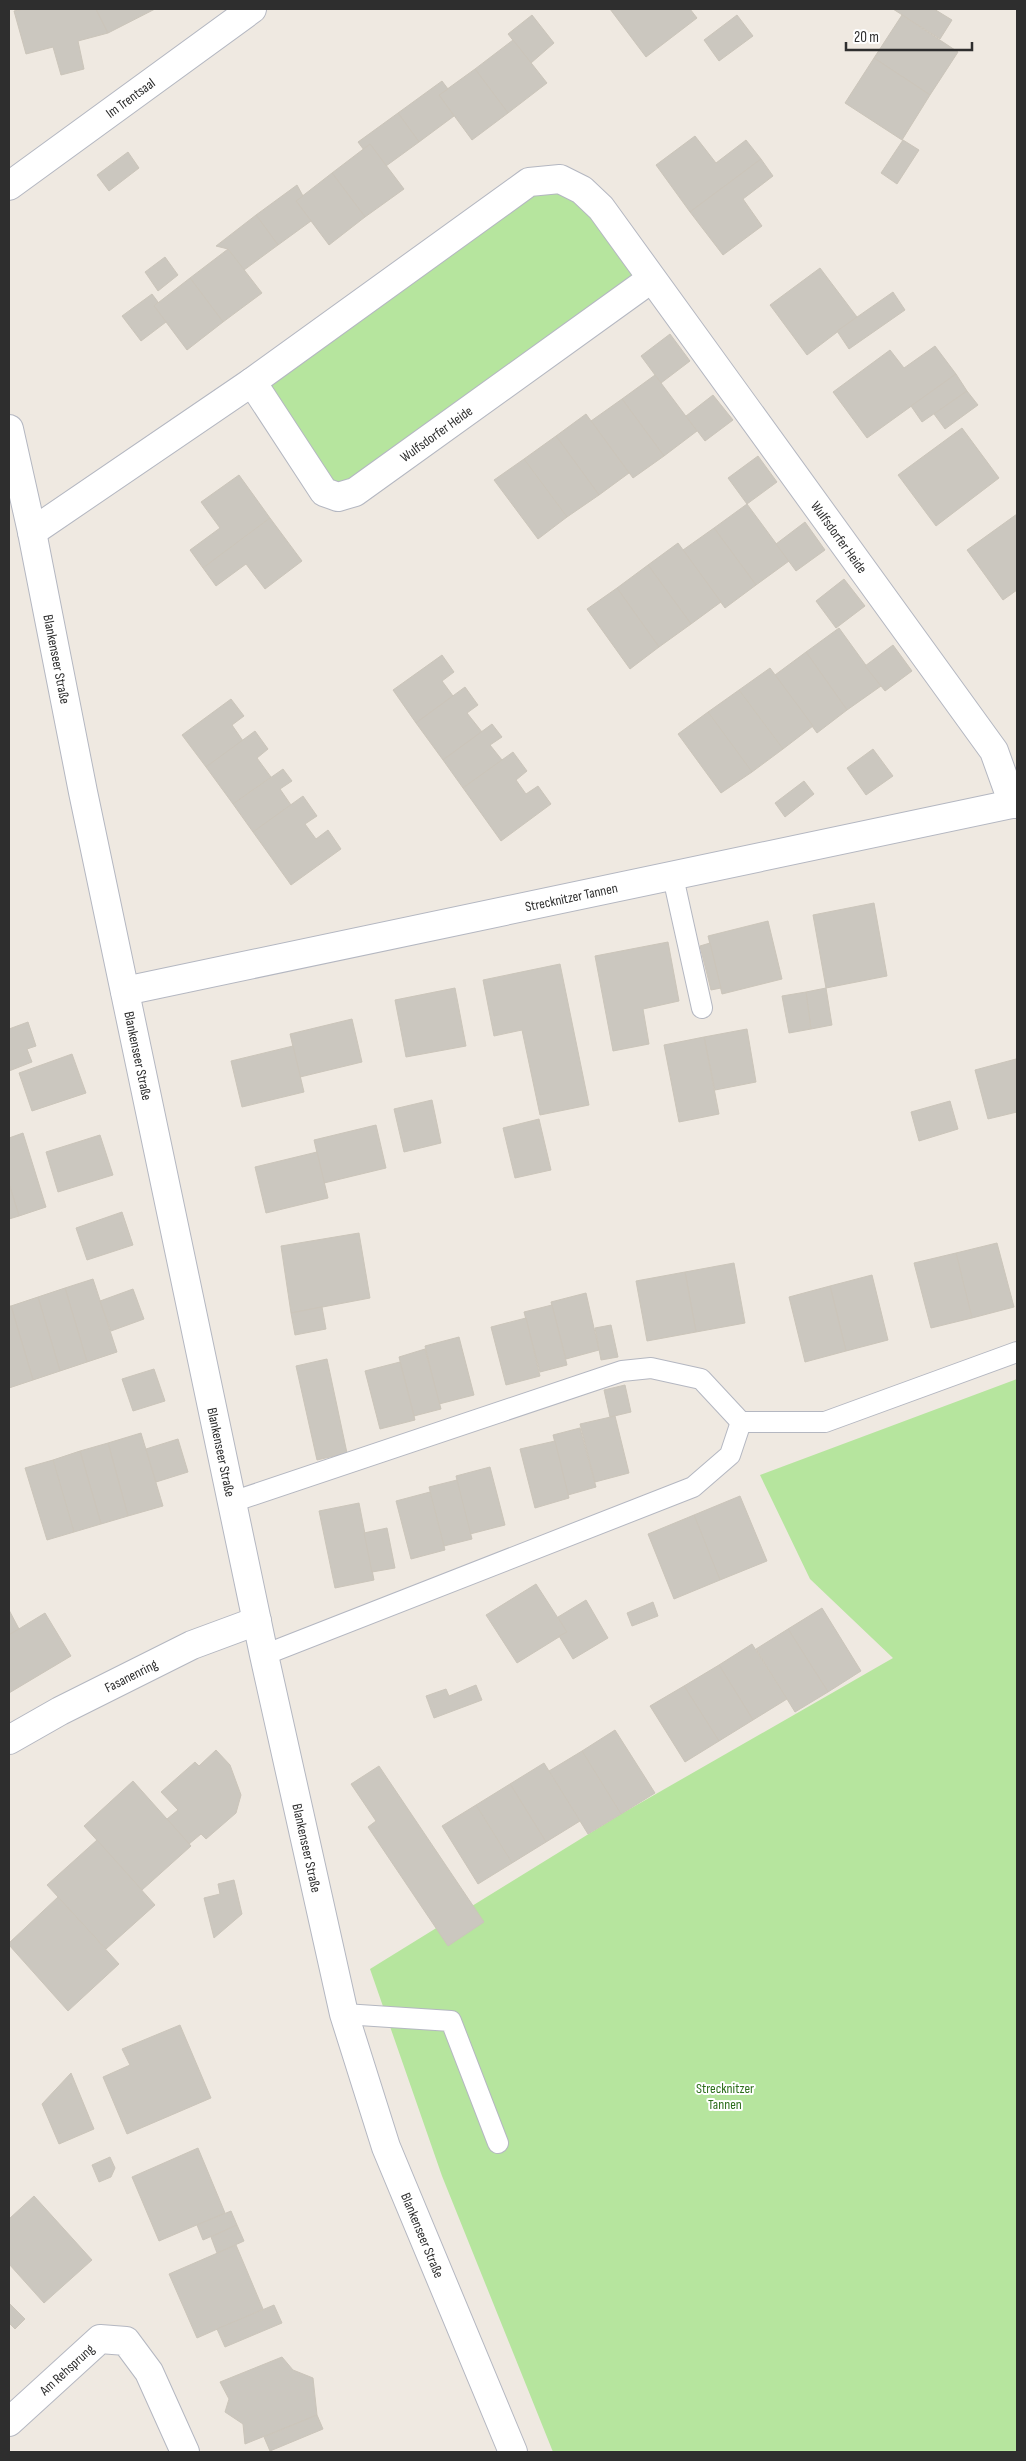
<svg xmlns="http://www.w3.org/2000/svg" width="1026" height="2461" font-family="'Sofia Sans Condensed',sans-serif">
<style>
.green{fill:#b6e59e}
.building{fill:#cbc7bf;stroke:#cbc5ba}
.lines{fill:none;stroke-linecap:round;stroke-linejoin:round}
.lane-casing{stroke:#b4b7c1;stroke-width:22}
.street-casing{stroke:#b4b7c1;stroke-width:30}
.secondary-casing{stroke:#b4b7c1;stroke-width:30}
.lane{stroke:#fff;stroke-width:20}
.street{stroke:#fff;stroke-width:28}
.secondary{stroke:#fff;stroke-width:28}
.labels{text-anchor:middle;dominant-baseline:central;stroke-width:4;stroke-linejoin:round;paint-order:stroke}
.street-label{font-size:14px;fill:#2e2e2e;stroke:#fff}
.park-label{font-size:14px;fill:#2c6e1b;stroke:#fff}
</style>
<rect width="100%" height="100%" fill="#efe9e1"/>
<!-- green -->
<g class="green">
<path d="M560 179 651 279 338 497 252 382 529 182Z"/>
<path d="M1017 1379V2452H553L442 2176 370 1969 621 1814 893 1658 810 1579 760 1475Z"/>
</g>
<!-- building -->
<g class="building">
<path d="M23 9H96L108 33 78 41 84 69 61 75 53 47 26 54 14 11Z"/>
<path d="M96 9H155L108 33Z"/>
<path d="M610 9H690L697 18 646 57Z"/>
<path d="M893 9H934L952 20 940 39Z"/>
<path d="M532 15 554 43 531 63 508 34Z"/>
<path d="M737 15 753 36 719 61 704 40Z"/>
<path d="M902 15 958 52 930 95 874 58Z"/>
<path d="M513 40 547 83 508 113 475 69Z"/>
<path d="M874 58 930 95 902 140 845 103Z"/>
<path d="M475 69 508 113 472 140 439 95Z"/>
<path d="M442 81 448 89 439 95 454 116 419 142 398 113Z"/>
<path d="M398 113 419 142 386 166 370 144 364 150 358 142Z"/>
<path d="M695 136 716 163 746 140 761 159 690 212 656 165Z"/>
<path d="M903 140 919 150 897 184 881 173Z"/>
<path d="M370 144 404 189 365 217 332 173Z"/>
<path d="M128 152 139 168 109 191 97 175Z"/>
<path d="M761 159 773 176 743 199 762 226 723 255 690 212Z"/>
<path d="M332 173 365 217 329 245 296 201Z"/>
<path d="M297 185 303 196 296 201 311 221 278 245 256 215Z"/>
<path d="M256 215 278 245 244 270 228 249 216 246Z"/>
<path d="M228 249 262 293 223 322 190 278Z"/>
<path d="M165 257 178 275 158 291 145 272Z"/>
<path d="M820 268 857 317 807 355 770 305Z"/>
<path d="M190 278 223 322 187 350 154 306Z"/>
<path d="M893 292 905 310 849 349 837 331Z"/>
<path d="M152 294 158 302 154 306 166 322 141 341 122 316Z"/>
<path d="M670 334 690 361 661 383 641 356Z"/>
<path d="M935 346 956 374 867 438 833 392 890 350 904 368Z"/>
<path d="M956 374 967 391 922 422 911 406Z"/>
<path d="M655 375 697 431 664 456 622 399Z"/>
<path d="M967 391 978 405 945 429 934 414Z"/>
<path d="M713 395 733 420 705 441 686 416Z"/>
<path d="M622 399 664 456 633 478 591 421Z"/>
<path d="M586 414 629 473 599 495 556 436Z"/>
<path d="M962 428 999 478 936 526 898 475Z"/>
<path d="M556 436 599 495 567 517 524 459Z"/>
<path d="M758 456 777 482 747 504 728 478Z"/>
<path d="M524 459 567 517 538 539 494 480Z"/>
<path d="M239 475 270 518 203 568 190 550 220 528 201 502Z"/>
<path d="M747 504 789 561 756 585 714 528Z"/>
<path d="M1017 514V590L1003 600 967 550Z"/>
<path d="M270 518 302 561 265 589 246 564 216 586 203 568Z"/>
<path d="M805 522 825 550 796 571 776 544Z"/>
<path d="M714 528 756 585 725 608 683 550Z"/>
<path d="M678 543 721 602 691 624 648 565Z"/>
<path d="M648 565 691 624 659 647 617 588Z"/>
<path d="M844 579 865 606 836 628 816 601Z"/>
<path d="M617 588 659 647 630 669 587 609Z"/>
<path d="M839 628 881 686 847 710 806 652Z"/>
<path d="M893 645 912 671 885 691 865 666Z"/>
<path d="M806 652 847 710 817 733 775 675Z"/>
<path d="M442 655 454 672 442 681 453 696 416 723 393 690Z"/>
<path d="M770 668 813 726 783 749 739 690Z"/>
<path d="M465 687 478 705 467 713 482 732 443 760 416 723Z"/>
<path d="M739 690 783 749 752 772 708 712Z"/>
<path d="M231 699 244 716 232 725 243 741 206 767 182 735Z"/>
<path d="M708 712 752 772 721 793 678 734Z"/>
<path d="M492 724 502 737 490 745 502 760 463 788 443 760Z"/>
<path d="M255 731 268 749 257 758 271 777 233 804 206 767Z"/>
<path d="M873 749 893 776 866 795 847 768Z"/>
<path d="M513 752 527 771 516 780 526 794 538 786 551 804 501 841 463 788Z"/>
<path d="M283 769 292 781 280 789 291 805 253 832 233 804Z"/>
<path d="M804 781 814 794 785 817 775 803Z"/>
<path d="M303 796 317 816 305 824 316 839 328 830 341 849 291 885 253 832Z"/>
<path d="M874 903 887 976 826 988 813 915Z"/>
<path d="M768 921 782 979 722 994 708 936Z"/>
<path d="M668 942 679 1001 643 1009 649 1044 613 1051 595 956Z"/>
<path d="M710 943 721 988 711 990 700 946Z"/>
<path d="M560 964 589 1105 540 1115 522 1030 494 1036 483 980Z"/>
<path d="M455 988 466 1046 406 1057 395 1000Z"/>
<path d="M826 988 832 1025 811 1029 806 992Z"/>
<path d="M806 992 811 1029 789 1033 782 996Z"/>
<path d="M352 1019 362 1062 300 1077 290 1034Z"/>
<path d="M28 1022 36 1046 27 1049 32 1062 9 1071V1029Z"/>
<path d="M747 1029 756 1082 715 1090 704 1037Z"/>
<path d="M704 1037 719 1114 679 1122 664 1045Z"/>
<path d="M293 1046 304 1092 242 1107 231 1061Z"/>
<path d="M72 1054 86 1093 32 1111 19 1073Z"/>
<path d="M1016 1059 1017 1112 988 1119 975 1070Z"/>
<path d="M432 1100 441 1143 404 1152 394 1109Z"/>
<path d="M950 1101 958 1129 919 1141 911 1112Z"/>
<path d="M539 1119 551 1170 515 1178 503 1128Z"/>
<path d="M376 1125 386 1168 324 1183 314 1140Z"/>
<path d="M23 1133 46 1207 19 1216 9 1184V1138Z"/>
<path d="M100 1135 113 1175 58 1192 46 1152Z"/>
<path d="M317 1152 328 1198 266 1213 255 1167Z"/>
<path d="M9 1184 19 1216 9 1219Z"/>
<path d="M122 1212 133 1245 87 1260 76 1228Z"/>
<path d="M359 1233 370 1298 291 1313 281 1246Z"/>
<path d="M997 1243 1014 1307 972 1318 956 1253Z"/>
<path d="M956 1253 972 1318 931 1328 914 1263Z"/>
<path d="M734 1263 745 1323 696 1332 685 1272Z"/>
<path d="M685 1272 696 1332 647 1341 636 1281Z"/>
<path d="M872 1275 888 1340 846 1351 830 1286Z"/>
<path d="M93 1279 117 1352 87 1362 65 1288Z"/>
<path d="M830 1286 846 1351 805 1362 789 1297Z"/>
<path d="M65 1288 87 1362 60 1371 38 1297Z"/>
<path d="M133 1289 144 1319 111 1331 100 1301Z"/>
<path d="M586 1293 599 1350 566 1359 551 1302Z"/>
<path d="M38 1297 60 1371 33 1380 11 1306Z"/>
<path d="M552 1305 567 1365 540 1372 524 1312Z"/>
<path d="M9 1306H11L33 1380 9 1388Z"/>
<path d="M322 1307 326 1329 295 1335 291 1313Z"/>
<path d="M526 1318 540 1376 506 1385 491 1327Z"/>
<path d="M611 1325 618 1357 601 1360 595 1328Z"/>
<path d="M459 1337 474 1395 439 1404 425 1346Z"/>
<path d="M425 1349 441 1409 414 1416 399 1357Z"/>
<path d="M327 1359 347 1453 317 1460 296 1366Z"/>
<path d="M400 1362 415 1420 380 1429 365 1371Z"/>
<path d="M154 1369 165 1401 133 1411 122 1379Z"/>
<path d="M625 1385 631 1412 610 1417 604 1390Z"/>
<path d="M615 1416 629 1473 595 1482 580 1424Z"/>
<path d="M580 1428 596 1487 568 1495 553 1435Z"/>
<path d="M141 1433 163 1506 128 1516 108 1443Z"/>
<path d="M178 1439 188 1472 156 1482 146 1449Z"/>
<path d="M555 1441 569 1498 535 1508 520 1449Z"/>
<path d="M108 1443 128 1516 101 1524 80 1451Z"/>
<path d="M80 1451 101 1524 74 1532 53 1460Z"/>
<path d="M53 1460 74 1532 47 1540 25 1468Z"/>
<path d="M490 1467 505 1525 470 1534 456 1476Z"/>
<path d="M457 1480 472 1539 444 1546 429 1487Z"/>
<path d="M430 1492 445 1550 411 1559 396 1501Z"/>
<path d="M740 1496 767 1561 720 1580 694 1515Z"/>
<path d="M359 1503 374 1580 335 1588 319 1511Z"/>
<path d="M694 1515 720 1580 674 1599 648 1534Z"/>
<path d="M387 1528 395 1568 372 1572 364 1533Z"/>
<path d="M536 1584 567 1632 517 1663 486 1615Z"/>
<path d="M586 1600 608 1638 573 1659 559 1636 567 1632 558 1617Z"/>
<path d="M653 1602 658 1616 632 1626 627 1613Z"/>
<path d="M822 1608 861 1671 828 1692 788 1629Z"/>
<path d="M9 1610 19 1629 9 1635Z"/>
<path d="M45 1613 71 1656 9 1693V1635Z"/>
<path d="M788 1629 828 1692 795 1712 756 1649Z"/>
<path d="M752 1644 787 1699 753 1720 719 1665Z"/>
<path d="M719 1665 753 1720 719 1741 684 1686Z"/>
<path d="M476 1685 482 1700 434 1718 426 1696 446 1689 449 1696Z"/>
<path d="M684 1686 719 1741 685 1762 650 1706Z"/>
<path d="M615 1730 655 1793 621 1814 582 1751Z"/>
<path d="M216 1750 230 1765 241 1795 236 1813 206 1839 201 1834 189 1844 167 1819 178 1810 161 1792 195 1762 199 1766Z"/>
<path d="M582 1751 621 1814 588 1834 549 1771Z"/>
<path d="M544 1763 580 1821 546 1842 510 1784Z"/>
<path d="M379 1766 484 1922 448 1946 368 1827 376 1821 351 1784Z"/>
<path d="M133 1781 191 1846 142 1890 84 1826Z"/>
<path d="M510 1784 546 1842 512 1863 476 1805Z"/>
<path d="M476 1805 512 1863 478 1884 442 1826Z"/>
<path d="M97 1840 155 1905 106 1949 47 1885Z"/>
<path d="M234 1880 242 1914 214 1938 204 1898 220 1894 218 1884Z"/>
<path d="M58 1897 119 1964 68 2011 9 1945V1943Z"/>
<path d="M180 2025 211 2098 127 2134 103 2077 130 2065 122 2049Z"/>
<path d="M71 2073 94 2129 59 2144 42 2104Z"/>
<path d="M198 2148 225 2213 159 2241 132 2177Z"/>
<path d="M110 2157 115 2168 111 2177 99 2182 92 2165Z"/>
<path d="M34 2196 92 2260 44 2303 9 2264V2219Z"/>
<path d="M231 2211 237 2225 203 2240 197 2225Z"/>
<path d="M237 2225 244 2241 217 2253 211 2237Z"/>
<path d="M236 2245 263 2309 197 2338 169 2274Z"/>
<path d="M9 2303 25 2319 15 2329 9 2323Z"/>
<path d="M274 2305 282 2323 225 2347 217 2329Z"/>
<path d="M282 2357 293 2370 313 2378 317 2415 245 2444 243 2424 225 2412 229 2399 220 2382Z"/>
<path d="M317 2415 323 2429 270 2451 264 2437Z"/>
</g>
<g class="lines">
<!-- lane casing -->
<g class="lane-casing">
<g id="lane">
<path d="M673 877 702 1008"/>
<path d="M232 1502 622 1371 651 1368 701 1379 741 1422H825L1017 1352"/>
<path d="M264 1655 693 1487 730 1455 741 1422"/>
<path d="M344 2014 451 2021 498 2143"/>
</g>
</g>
<!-- street casing -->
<g class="street-casing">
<g id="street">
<path id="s1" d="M9 186 252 9"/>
<path id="s2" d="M252 382 324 492 338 497 355 492 651 279"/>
<path id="s3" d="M32 532 252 382 529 182 560 179 582 190 601 208 994 751 1013 804"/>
<path id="s4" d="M125 991 1017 803"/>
<path id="s5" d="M9 1740 60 1711 192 1645 257 1621"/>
<path id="s6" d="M9 2422 100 2339 126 2341 149 2372 185 2452"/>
</g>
</g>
<!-- secondary casing -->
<g class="secondary-casing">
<g id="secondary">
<path id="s7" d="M9 429 32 532 83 792 264 1655 344 2014 386 2147 513 2452"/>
</g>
</g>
<!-- lane -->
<use href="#lane" class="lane"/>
<!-- street -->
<use href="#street" class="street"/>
<!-- secondary -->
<use href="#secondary" class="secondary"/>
</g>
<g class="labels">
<!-- street labels -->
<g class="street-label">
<text stroke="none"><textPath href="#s1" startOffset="150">Im Trentsaal</textPath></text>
<text stroke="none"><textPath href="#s2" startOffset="264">Wulfsdorfer Heide</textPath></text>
<text stroke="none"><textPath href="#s3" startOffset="1096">Wulfsdorfer Heide</textPath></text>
<text stroke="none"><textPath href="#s7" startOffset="235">Blankenseer Straße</textPath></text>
<text stroke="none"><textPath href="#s4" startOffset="456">Strecknitzer Tannen</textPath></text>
<text stroke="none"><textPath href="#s7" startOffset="640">Blankenseer Straße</textPath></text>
<text stroke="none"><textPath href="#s7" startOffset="1045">Blankenseer Straße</textPath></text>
<text stroke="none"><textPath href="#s5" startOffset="138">Fasanenring</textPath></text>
<text stroke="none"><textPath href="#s7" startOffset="1450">Blankenseer Straße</textPath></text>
<text stroke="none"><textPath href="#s7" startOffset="1855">Blankenseer Straße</textPath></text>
<text stroke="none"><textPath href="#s6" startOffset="78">Am Rehsprung</textPath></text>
</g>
<!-- park labels -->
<g class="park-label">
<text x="725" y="2088">Strecknitzer<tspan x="725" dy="16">Tannen</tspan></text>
</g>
</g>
<!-- border -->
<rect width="1026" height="2461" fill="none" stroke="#2e2e2e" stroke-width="20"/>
<!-- scale -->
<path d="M846 42v8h126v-8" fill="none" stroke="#2e2e2e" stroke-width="2.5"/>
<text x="854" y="42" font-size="15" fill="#2e2e2e" stroke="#ffffff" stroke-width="4" paint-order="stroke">20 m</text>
</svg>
